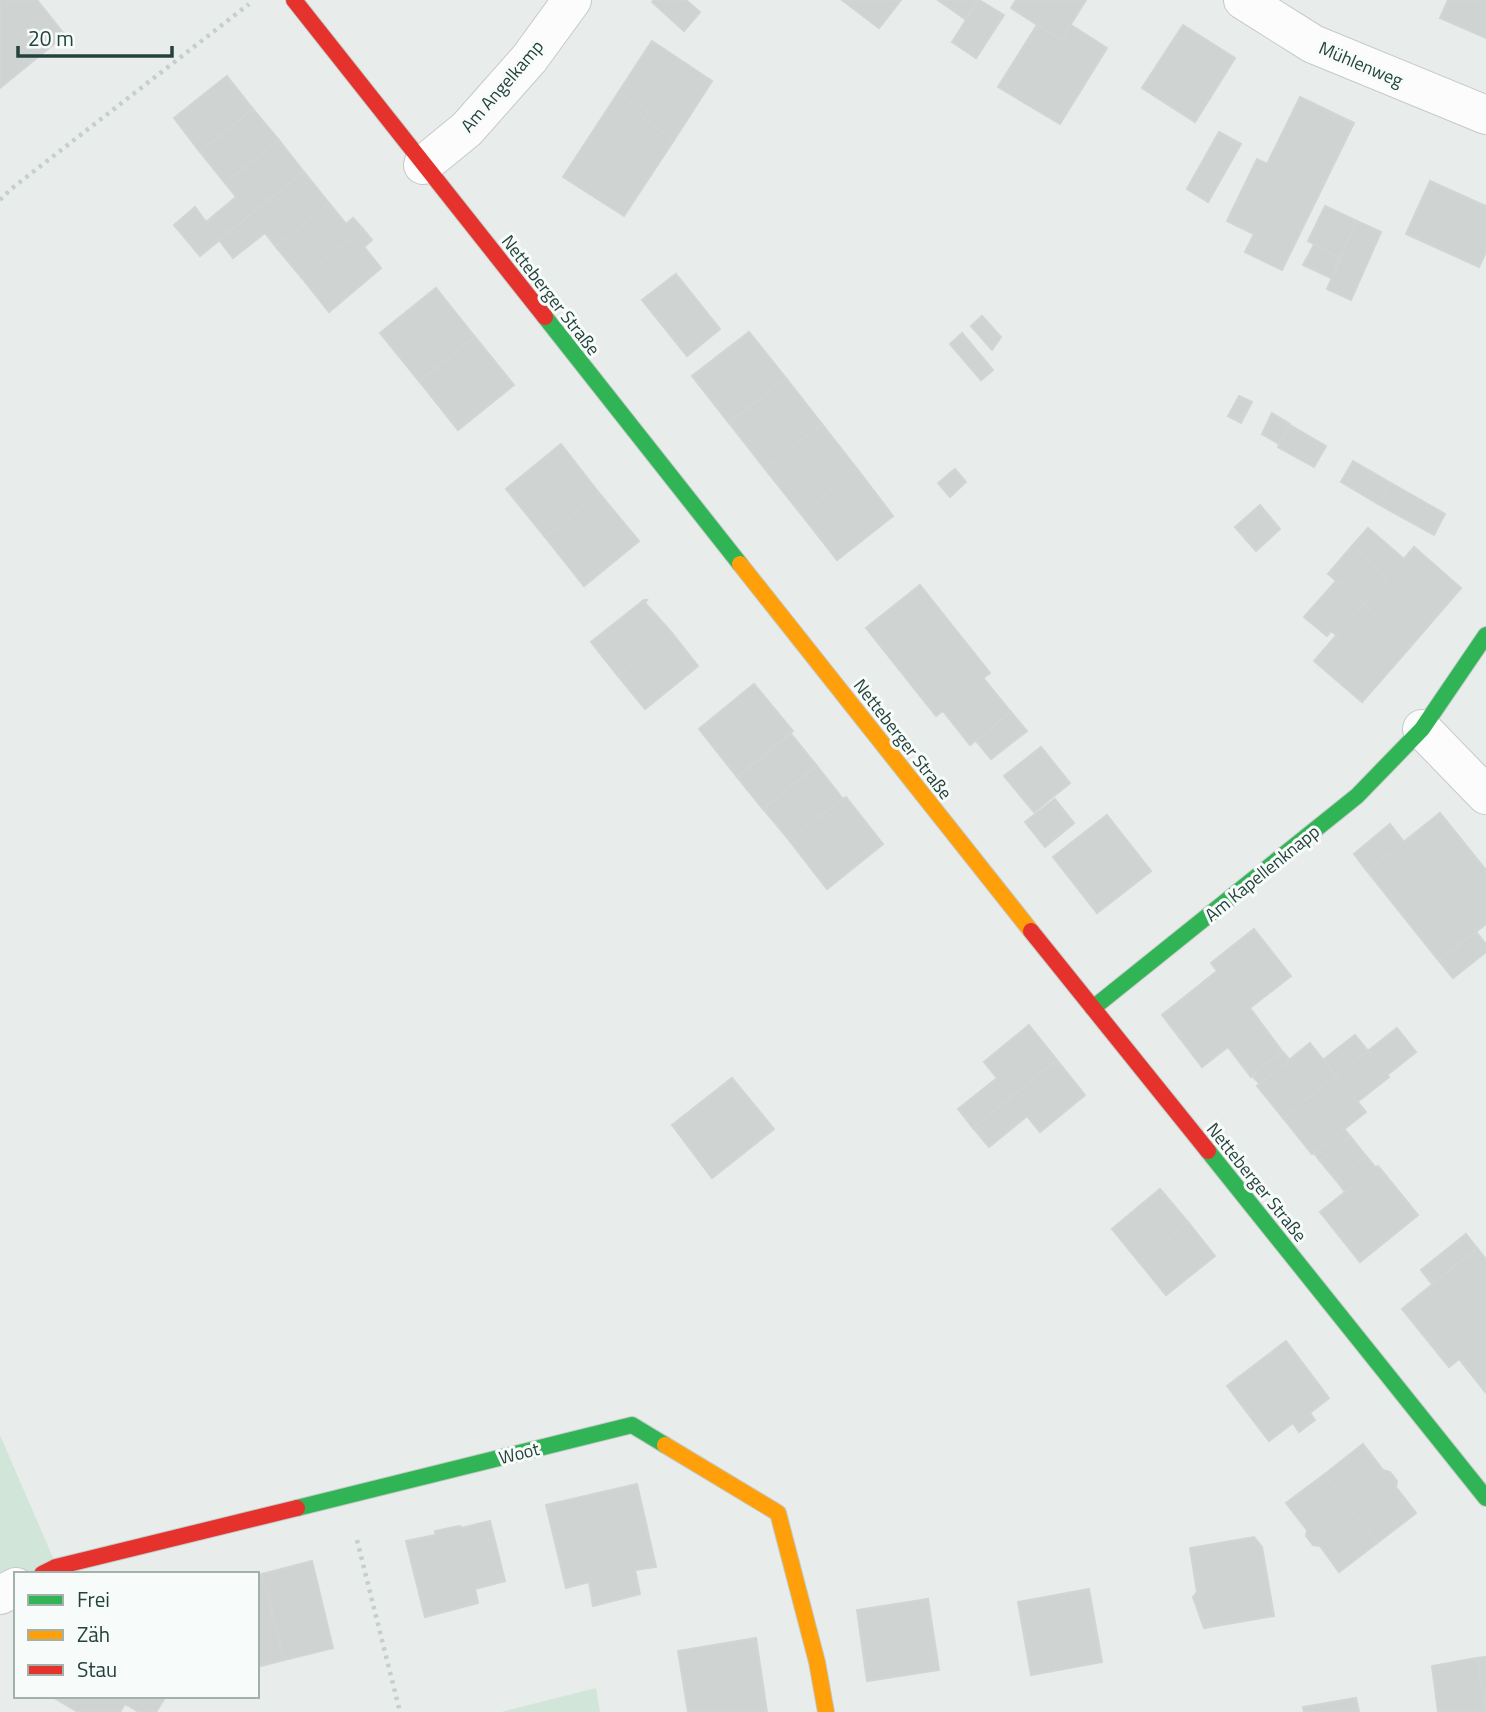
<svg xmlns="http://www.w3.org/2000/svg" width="1486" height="1712" font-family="'Titillium Web',sans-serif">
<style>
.green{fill:#d1e6d9}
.building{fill:#cfd4d2;stroke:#d1d6d4;stroke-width:2}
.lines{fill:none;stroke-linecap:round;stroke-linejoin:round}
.street-casing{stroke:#c5cac8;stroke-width:40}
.fast-casing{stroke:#c3cbc8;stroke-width:18}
.slow-casing{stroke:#c3cbc8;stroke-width:18}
.jam-casing{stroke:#c3cbc8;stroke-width:18}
.path{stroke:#c6cfcd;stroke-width:4.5;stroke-dasharray:3.5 5;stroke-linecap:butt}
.street{stroke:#fcfcfc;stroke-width:38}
.fast{stroke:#30b455;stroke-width:16}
.slow{stroke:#ff9f0a;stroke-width:16}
.jam{stroke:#e5322d;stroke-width:16}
.labels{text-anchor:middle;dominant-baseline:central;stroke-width:6;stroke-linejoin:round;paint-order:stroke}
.street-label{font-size:18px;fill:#24423c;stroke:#f7fbf9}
</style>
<rect width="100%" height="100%" fill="#e8edeb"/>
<!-- green -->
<g class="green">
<path d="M0 1435 60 1574 0 1577Z"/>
<path d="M596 1688 600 1712H501Z"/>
</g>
<!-- building -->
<g class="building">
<path d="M0 0H37L65 35 0 88Z"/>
<path d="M654 0H686L700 12 684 31 652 2Z"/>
<path d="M842 0H901L879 28Z"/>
<path d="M938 0H978L965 19Z"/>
<path d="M979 0 1004 15 976 58 952 42Z"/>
<path d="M1016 0H1086L1061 40 1011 8Z"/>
<path d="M1448 0H1486V38L1440 18Z"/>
<path d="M1037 25 1061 40 1071 25 1107 48 1060 124 998 87Z"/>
<path d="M1183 25 1235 58 1195 122 1142 88Z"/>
<path d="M652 41 712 81 674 140 643 119 649 112 618 93Z"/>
<path d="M227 76 253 109 200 152 174 118Z"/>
<path d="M618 93 649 112 643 119 674 140 624 216 563 177Z"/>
<path d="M1300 97 1354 123 1282 270 1245 252 1254 234 1227 221 1257 159 1267 164Z"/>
<path d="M253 109 279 140 225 183 200 152Z"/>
<path d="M1219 132 1241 144 1208 202 1187 189Z"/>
<path d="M279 140 304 172 200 256 174 225 195 207 206 222 236 197 225 183Z"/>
<path d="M304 172 329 203 276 247 265 233 233 258 219 240Z"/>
<path d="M1430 181 1486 206V252L1479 267 1406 234Z"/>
<path d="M329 203 346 224 353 218 363 229 302 278 276 247Z"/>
<path d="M1325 206 1357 221 1340 257 1308 241Z"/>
<path d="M1357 221 1381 232 1351 300 1327 289Z"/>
<path d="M363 229 372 240 364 247 381 268 329 312 302 278Z"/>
<path d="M1314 245 1340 257 1331 278 1303 265Z"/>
<path d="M676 274 720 329 687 356 642 300Z"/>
<path d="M436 288 475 337 419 381 380 333Z"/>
<path d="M982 316 1001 337 992 350 971 326Z"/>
<path d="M749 332 786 378 729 423 692 376Z"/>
<path d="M962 333 993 370 981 380 950 344Z"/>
<path d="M475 337 514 385 458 430 419 381Z"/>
<path d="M786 378 822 424 765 469 729 423Z"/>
<path d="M1239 396 1252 402 1241 423 1228 416Z"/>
<path d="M1272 413 1290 424 1279 444 1262 434Z"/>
<path d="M822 424 858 470 801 514 765 469Z"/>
<path d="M1290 425 1326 446 1314 467 1278 447Z"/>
<path d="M561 444 599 493 545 537 506 489Z"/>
<path d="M1353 461 1391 483 1378 504 1341 482Z"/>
<path d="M955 469 966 482 950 497 938 483Z"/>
<path d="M858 470 893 516 837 560 801 514Z"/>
<path d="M1391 483 1445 514 1434 535 1378 504Z"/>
<path d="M599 493 639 541 584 586 545 537Z"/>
<path d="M1260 505 1280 529 1256 551 1235 527Z"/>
<path d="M1368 528 1404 559 1414 547 1461 588 1411 646 1364 604 1387 577 1352 546Z"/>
<path d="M1352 546 1387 577 1364 604 1328 574Z"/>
<path d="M1336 581 1364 604 1336 635 1331 631 1327 636 1304 617Z"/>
<path d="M920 585 990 673 983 678 1011 712 970 745 943 711 936 716 866 628Z"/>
<path d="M644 600H647L645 603 672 633 618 676 591 642Z"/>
<path d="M1364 604 1411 646 1362 702 1314 661Z"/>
<path d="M672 633 698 666 645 709 618 676Z"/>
<path d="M754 684 793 731 737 777 699 729Z"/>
<path d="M1011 712 1027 731 991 759 976 741Z"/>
<path d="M791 734 817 766 763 809 737 777Z"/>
<path d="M1041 747 1070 783 1034 812 1004 776Z"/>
<path d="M817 766 843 799 789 840 763 809Z"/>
<path d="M846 797 883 844 827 889 789 840Z"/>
<path d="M1055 799 1074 823 1045 847 1025 822Z"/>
<path d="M1440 813 1486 870V924L1439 961 1367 871Z"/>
<path d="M1107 815 1151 871 1097 913 1053 857Z"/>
<path d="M1390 824 1404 842 1367 871 1354 854Z"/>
<path d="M1254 929 1291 976 1250 1008 1282 1051 1251 1077 1228 1047 1202 1067 1162 1015 1217 971 1211 963Z"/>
<path d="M1476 932 1486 944V952L1453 978 1439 961Z"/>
<path d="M1029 1025 1057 1060 973 1128 958 1109 997 1078 984 1062Z"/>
<path d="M1397 1028 1416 1052 1387 1075 1368 1051Z"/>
<path d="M1355 1035 1368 1051 1336 1076 1323 1060Z"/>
<path d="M1310 1043 1336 1076 1283 1118 1257 1086Z"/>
<path d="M1282 1051 1290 1060 1260 1084 1252 1076Z"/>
<path d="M1368 1051 1389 1077 1357 1102 1336 1076Z"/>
<path d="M1057 1060 1085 1095 1040 1132 1027 1116 989 1147 973 1128Z"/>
<path d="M1336 1076 1366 1112 1312 1154 1283 1118Z"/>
<path d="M732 1078 774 1129 712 1178 672 1125Z"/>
<path d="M1344 1129 1350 1136 1320 1161 1314 1153Z"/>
<path d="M1350 1136 1366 1156 1336 1180 1320 1161Z"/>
<path d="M1366 1156 1376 1168 1345 1192 1336 1180Z"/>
<path d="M1378 1166 1418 1215 1360 1262 1320 1212Z"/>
<path d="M1160 1189 1188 1222 1139 1262 1112 1229Z"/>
<path d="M1188 1222 1215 1256 1166 1295 1139 1262Z"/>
<path d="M1466 1234 1477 1248 1432 1284 1421 1270Z"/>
<path d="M1477 1248 1486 1259V1393L1459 1359 1449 1367 1402 1309Z"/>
<path d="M1286 1341 1329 1398 1310 1413 1315 1420 1299 1432 1293 1423 1269 1441 1227 1386Z"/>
<path d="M1363 1444 1383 1470 1390 1472 1397 1481 1396 1487 1416 1513 1377 1543 1325 1474Z"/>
<path d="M1325 1474 1377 1543 1339 1572 1320 1546 1313 1545 1306 1536 1307 1530 1286 1503Z"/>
<path d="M637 1484 656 1567 635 1570 640 1594 593 1606 589 1582 566 1588 546 1505Z"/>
<path d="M490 1521 505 1581 475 1589 478 1603 425 1617 406 1541 435 1535V1531L460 1526 461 1528Z"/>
<path d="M1254 1537 1262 1547 1274 1616 1204 1628 1193 1597 1197 1592 1190 1548Z"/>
<path d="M312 1561 333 1648 284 1660 262 1574Z"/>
<path d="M262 1574 284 1660 257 1667V1576Z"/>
<path d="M1089 1589 1102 1662 1031 1675 1018 1602Z"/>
<path d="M928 1599 939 1670 867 1681 857 1610Z"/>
<path d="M756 1638 767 1712H688L678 1651Z"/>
<path d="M1486 1657V1711L1477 1658Z"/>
<path d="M1477 1658 1486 1712H1438L1432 1666Z"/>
<path d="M51 1696H166L156 1712H139L125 1704 120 1712H78Z"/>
<path d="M1356 1698 1359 1712H1304L1303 1707Z"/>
</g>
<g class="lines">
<!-- street casing -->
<g class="street-casing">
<g id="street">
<path d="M1243 0 1313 44 1486 115"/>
<path d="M423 165 467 129 529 59 572 0"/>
<path d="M1422 729 1486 795"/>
<path d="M0 1595 16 1587"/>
</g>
</g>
<!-- fast casing -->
<g class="fast-casing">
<g id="fast">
<path d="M545 317 740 564"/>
<path d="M1093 1008 1357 796 1422 729 1486 635"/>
<path d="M1208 1151 1486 1498"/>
<path d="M297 1508 632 1425 665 1445"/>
</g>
</g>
<!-- slow casing -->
<g class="slow-casing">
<g id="slow">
<path d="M740 564 1031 931"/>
<path d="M665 1445 778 1513 817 1662 826 1712"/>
</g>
</g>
<!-- jam casing -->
<g class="jam-casing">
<g id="jam">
<path d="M294 0 545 317"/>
<path d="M1031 931 1208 1151"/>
<path d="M42 1574 56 1567 297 1508"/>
</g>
</g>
<!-- path -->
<g class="path">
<path d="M0 200 11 189 249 4"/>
<path d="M357 1540 400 1712"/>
</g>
<!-- street -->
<use href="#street" class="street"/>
<!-- fast -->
<use href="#fast" class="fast"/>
<!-- slow -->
<use href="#slow" class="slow"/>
<!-- jam -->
<use href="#jam" class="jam"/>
</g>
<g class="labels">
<!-- street labels -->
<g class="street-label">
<text transform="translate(1361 64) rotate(23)">Mühlenweg</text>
<text transform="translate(502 86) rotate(-49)">Am Angelkamp</text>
<text transform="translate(551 295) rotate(52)">Netteberger Straße</text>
<text transform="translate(903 739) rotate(52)">Netteberger Straße</text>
<text transform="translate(1262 873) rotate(-39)">Am Kapellenknapp</text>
<text transform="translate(1257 1182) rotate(51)">Netteberger Straße</text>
<text transform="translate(519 1453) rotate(-14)">Woot</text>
</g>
</g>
<!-- legend -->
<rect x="14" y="1572" width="245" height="126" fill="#f7fbf9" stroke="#a3b1ad" stroke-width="2"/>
<rect x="28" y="1595" width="35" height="10" fill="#30b455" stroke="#a3b1ad" stroke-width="2"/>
<text x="77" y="1607" font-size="21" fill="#24423c">Frei</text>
<rect x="28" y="1630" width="35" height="10" fill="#ff9f0a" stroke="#a3b1ad" stroke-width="2"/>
<text x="77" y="1642" font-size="21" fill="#24423c">Zäh</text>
<rect x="28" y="1665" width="35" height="10" fill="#e5322d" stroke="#a3b1ad" stroke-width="2"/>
<text x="77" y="1677" font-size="21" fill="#24423c">Stau</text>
<!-- scale -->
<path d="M18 46v10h154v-10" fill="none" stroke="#24423c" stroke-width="3.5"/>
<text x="28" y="46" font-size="21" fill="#24423c" stroke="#f7fbf9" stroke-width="5" paint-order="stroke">20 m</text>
</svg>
